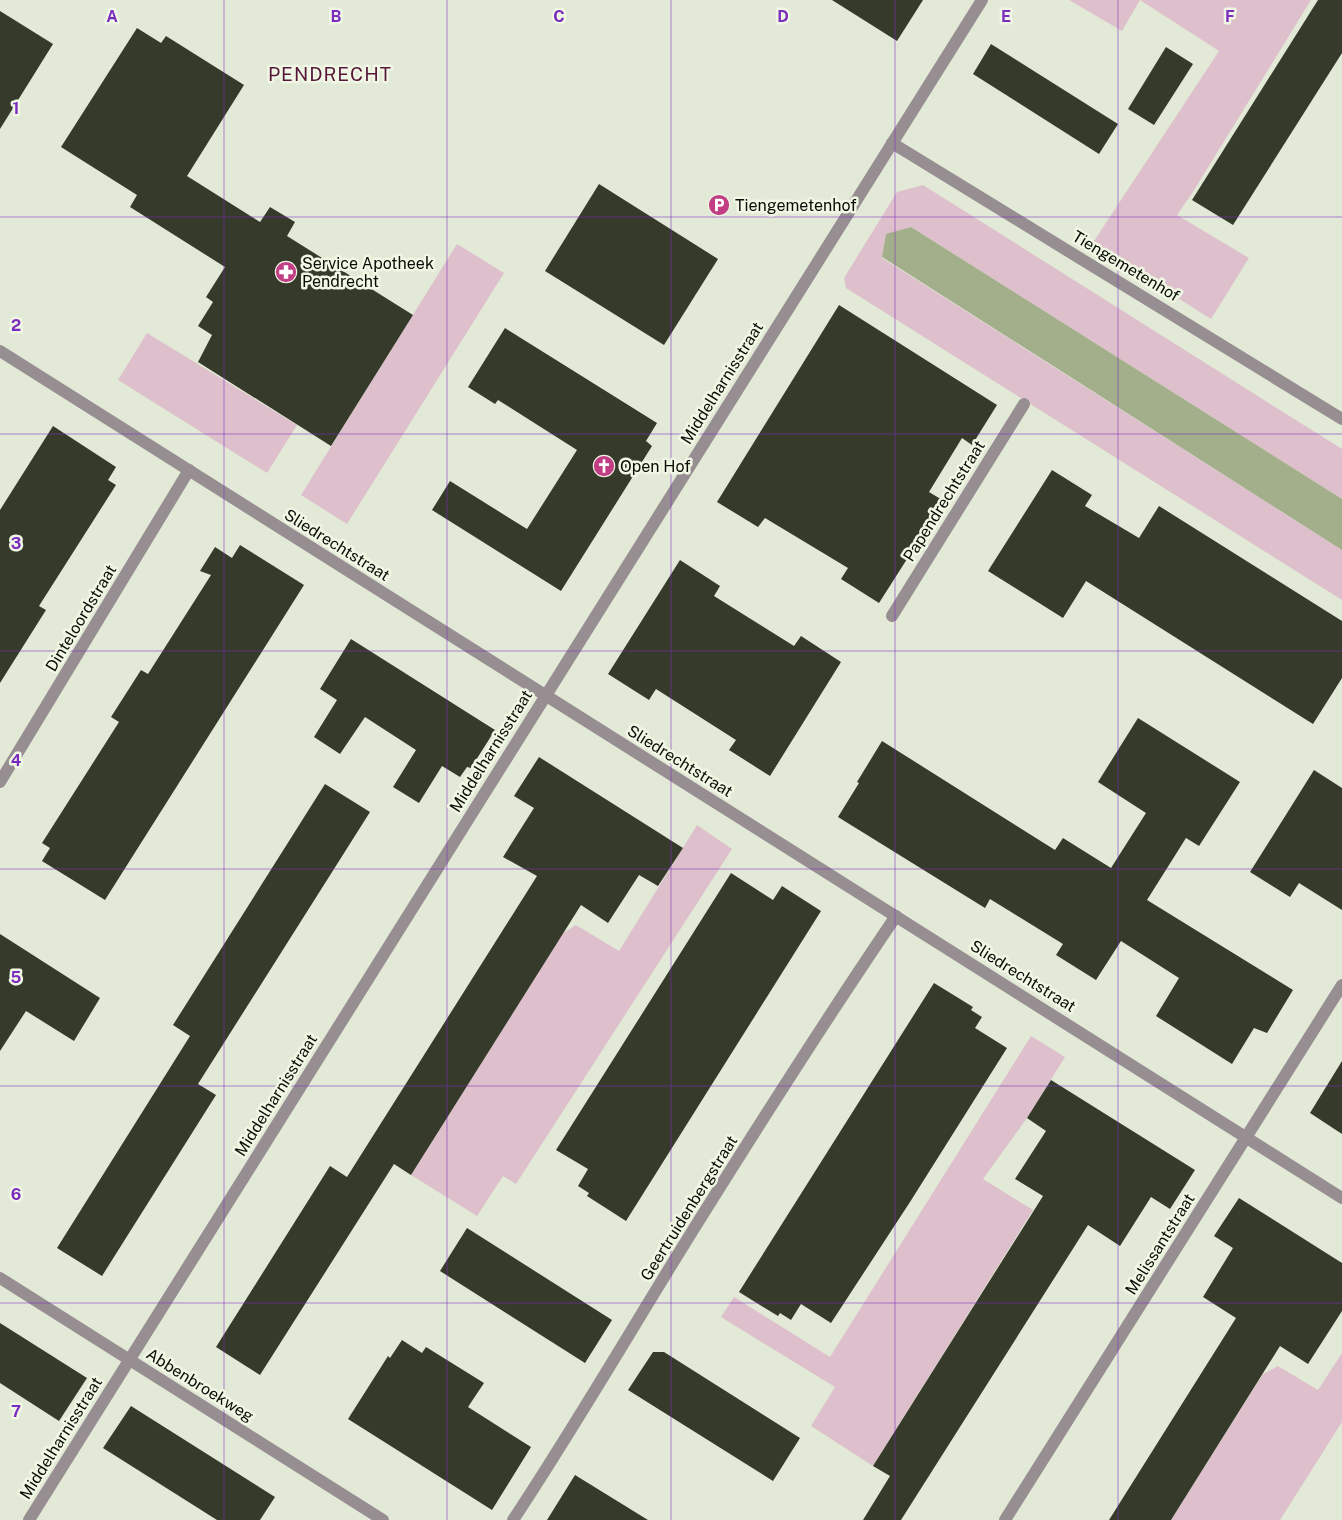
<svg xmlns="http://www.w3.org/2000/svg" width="1342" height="1520" font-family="'Public Sans',sans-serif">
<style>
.green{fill:#ddc0cc}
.water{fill:#a3af8a}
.building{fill:#353a2b}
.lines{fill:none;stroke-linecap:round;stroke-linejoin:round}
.street{stroke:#978e92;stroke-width:12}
.grid{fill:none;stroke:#7b2cbf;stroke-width:1;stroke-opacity:0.55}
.labels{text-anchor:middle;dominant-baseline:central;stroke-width:5;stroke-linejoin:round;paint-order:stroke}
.poi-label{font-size:16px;fill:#0a0c07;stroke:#f0f7e4;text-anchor:start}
.street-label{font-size:16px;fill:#0a0c07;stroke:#f0f7e4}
.quarter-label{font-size:19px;letter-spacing:1px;fill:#551637;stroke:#f0f7e4}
.grid-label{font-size:16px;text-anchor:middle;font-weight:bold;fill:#7b2cbf;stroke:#f0f7e4;stroke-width:5;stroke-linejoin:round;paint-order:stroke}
</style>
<rect width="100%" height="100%" fill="#e3e9d7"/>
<!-- green -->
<g class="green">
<path d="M1069 0H1311L1191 195 1177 215 1249 258 1211 319 1092 244 1219 51 1140 0 1122 31Z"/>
<path d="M923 185 1342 449V499L911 227 886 235 882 258 1342 550V600L846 288 844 278 897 192Z"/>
<path d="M457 244 504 273 347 524 301 495Z"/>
<path d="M147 333 297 425 267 473 118 380Z"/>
<path d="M697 825 732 849 516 1184 503 1176 477 1216 411 1175 563 933 576 925 619 951Z"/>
<path d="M1031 1036 1065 1057 1027 1118 983 1179 1033 1210 873 1466 811 1426 835 1387 721 1317 734 1297 830 1357Z"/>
<path d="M1342 1353V1422L1280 1520H1171L1263 1374 1278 1366 1318 1390Z"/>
</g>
<!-- water -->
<path class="water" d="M911 227 1342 499V550L882 257 886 234Z"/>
<!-- building -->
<g class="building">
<path d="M832 0H923L897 41Z"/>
<path d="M1318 0H1342V53L1233 225 1192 200Z"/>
<path d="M0 11 53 44 0 129Z"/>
<path d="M137 28 161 43 166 36 244 85 187 176 260 222 270 207 295 222 287 236 413 315 331 446 198 362 212 335 198 326 213 302 206 297 225 267 130 207 137 195 61 147Z"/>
<path d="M991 44 1118 124 1099 154 973 74Z"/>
<path d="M1166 47 1193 64 1154 125 1128 109Z"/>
<path d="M599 184 718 259 664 345 545 271Z"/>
<path d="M839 305 997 405 972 445 962 438 929 492 944 501 879 603 841 579 848 568 765 518 758 527 717 502Z"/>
<path d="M505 328 657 423 646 441 652 446 561 591 432 510 450 481 527 529 577 450 498 400 495 404 468 387Z"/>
<path d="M53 426 116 467 108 480 116 485 39 606 46 610 0 683V510Z"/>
<path d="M1052 470 1092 495 1085 506 1139 538 1159 506 1342 621V678L1313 724 1086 581 1063 618 988 571Z"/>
<path d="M240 545 304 585 105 900 42 861 50 848 42 843 119 722 111 717 141 670 148 674 211 575 200 571 215 547 232 558Z"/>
<path d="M680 560 720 586 714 596 794 646 801 636 841 662 770 776 729 750 736 740 656 689 649 700 608 674Z"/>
<path d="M351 639 495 730 471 768 467 767 460 777 442 766 419 803 393 787 416 750 365 717 340 754 314 737 337 700 320 689Z"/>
<path d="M1138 718 1240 782 1199 846 1186 838 1147 900 1293 990 1267 1033 1254 1028 1232 1064 1156 1016 1179 978 1121 941 1096 980 1056 955 1063 944 990 899 985 908 838 817 859 783 857 782 882 741 1055 850 1063 838 1111 868 1146 813 1098 782Z"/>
<path d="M539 757 683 848 658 886 639 875 608 923 581 905 411 1175 394 1164 260 1375 216 1347 330 1166 347 1177 537 876 503 857 534 808 514 796Z"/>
<path d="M1314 770 1342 788V910L1299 883 1290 897 1250 872Z"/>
<path d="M325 784 370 812 198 1084 216 1095 102 1276 57 1248 190 1036 173 1025Z"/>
<path d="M731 873 773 900 782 886 821 911 626 1221 587 1196 589 1193 578 1186 588 1169 556 1150Z"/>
<path d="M0 934 100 998 74 1041 26 1011 0 1051Z"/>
<path d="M934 983 973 1007 971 1010 982 1017 975 1028 1007 1048 910 1202 831 1323 801 1304 791 1320 780 1313 778 1316 739 1292Z"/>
<path d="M1342 1061V1134L1310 1113Z"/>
<path d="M1051 1080 1195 1170 1170 1209 1151 1197 1120 1246 1088 1225 901 1520H863L890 1476 873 1466 1043 1196 1015 1179 1046 1131 1027 1118Z"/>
<path d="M1239 1198 1342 1263V1311L1308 1364 1280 1346 1171 1520H1109L1236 1318 1203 1297 1233 1248 1214 1236Z"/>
<path d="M467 1228 612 1320 585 1363 440 1271Z"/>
<path d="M0 1323 87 1378 59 1421 0 1383Z"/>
<path d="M402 1340 422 1353 426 1347 484 1383 468 1407 531 1447 492 1510 348 1419 388 1356 390 1358Z"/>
<path d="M653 1352H664L800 1438 773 1481 628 1390Z"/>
<path d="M131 1406 275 1497 260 1520H217L103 1448Z"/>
<path d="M575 1475 648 1520H547Z"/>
</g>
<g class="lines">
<!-- street -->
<g class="street">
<path d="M892 143 1342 419"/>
<path d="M0 351 1342 1198"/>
<path d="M892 616 1024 404"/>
<path d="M0 782 189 470"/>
<path d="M0 1278 383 1520"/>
<path d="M29 1520 982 0"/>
<path d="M513 1520C580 1419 640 1314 705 1211 767 1112 830 1013 896 916"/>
<path d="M1005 1520 1342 985"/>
</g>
</g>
<!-- grid -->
<path class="grid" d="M224 0V1520M447 0V1520M671 0V1520M895 0V1520M1118 0V1520M0 217H1342M0 434H1342M0 651H1342M0 869H1342M0 1086H1342M0 1303H1342"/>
<!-- icons -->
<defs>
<g id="parking-disc" transform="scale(1.125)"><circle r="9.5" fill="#c13e84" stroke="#f0f7e4"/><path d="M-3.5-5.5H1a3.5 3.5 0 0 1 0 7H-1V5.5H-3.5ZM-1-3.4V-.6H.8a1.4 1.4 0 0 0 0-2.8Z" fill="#fff"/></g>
<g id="pharmacy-disc" transform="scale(1.125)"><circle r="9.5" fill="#c13e84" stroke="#f0f7e4"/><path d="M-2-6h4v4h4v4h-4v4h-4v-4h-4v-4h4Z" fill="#fff"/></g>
<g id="church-disc" transform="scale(1.125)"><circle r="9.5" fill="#c13e84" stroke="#f0f7e4"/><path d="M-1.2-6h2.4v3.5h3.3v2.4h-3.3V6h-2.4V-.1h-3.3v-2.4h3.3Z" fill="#fff"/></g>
</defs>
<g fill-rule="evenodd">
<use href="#parking-disc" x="719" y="205"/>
<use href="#pharmacy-disc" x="286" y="272"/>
<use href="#church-disc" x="604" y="466"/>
</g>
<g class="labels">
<!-- poi labels -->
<g class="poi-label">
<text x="735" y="205">Tiengemetenhof</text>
<text x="302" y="263">Service Apotheek<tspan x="302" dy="18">Pendrecht</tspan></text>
<text x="620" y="466">Open Hof</text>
</g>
<!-- street labels -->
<g class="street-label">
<text transform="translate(1126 266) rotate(31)">Tiengemetenhof</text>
<text transform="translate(722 383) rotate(-58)">Middelharnisstraat</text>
<text transform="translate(944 501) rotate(-58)">Papendrechtstraat</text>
<text transform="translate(337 545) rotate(32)">Sliedrechtstraat</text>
<text transform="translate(81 618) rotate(-59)">Dinteloordstraat</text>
<text transform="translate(491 751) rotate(-58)">Middelharnisstraat</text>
<text transform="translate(680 761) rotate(32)">Sliedrechtstraat</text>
<text transform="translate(1023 976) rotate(32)">Sliedrechtstraat</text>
<text transform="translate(276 1095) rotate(-58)">Middelharnisstraat</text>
<text transform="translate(689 1208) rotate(-58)">Geertruidenbergstraat</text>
<text transform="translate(1160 1244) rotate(-58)">Melissantstraat</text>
<text transform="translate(200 1385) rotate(32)">Abbenbroekweg</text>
<text transform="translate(61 1438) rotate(-58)">Middelharnisstraat</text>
</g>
<!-- quarter labels -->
<g class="quarter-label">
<text x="330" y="74">PENDRECHT</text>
</g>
</g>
<g class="grid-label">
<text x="112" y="22">A</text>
<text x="336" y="22">B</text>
<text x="559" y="22">C</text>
<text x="783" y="22">D</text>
<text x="1006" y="22">E</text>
<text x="1230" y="22">F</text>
<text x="16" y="114">1</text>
<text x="16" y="331">2</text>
<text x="16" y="549">3</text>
<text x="16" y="766">4</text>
<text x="16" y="983">5</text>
<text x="16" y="1200">6</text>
<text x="16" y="1417">7</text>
</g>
</svg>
